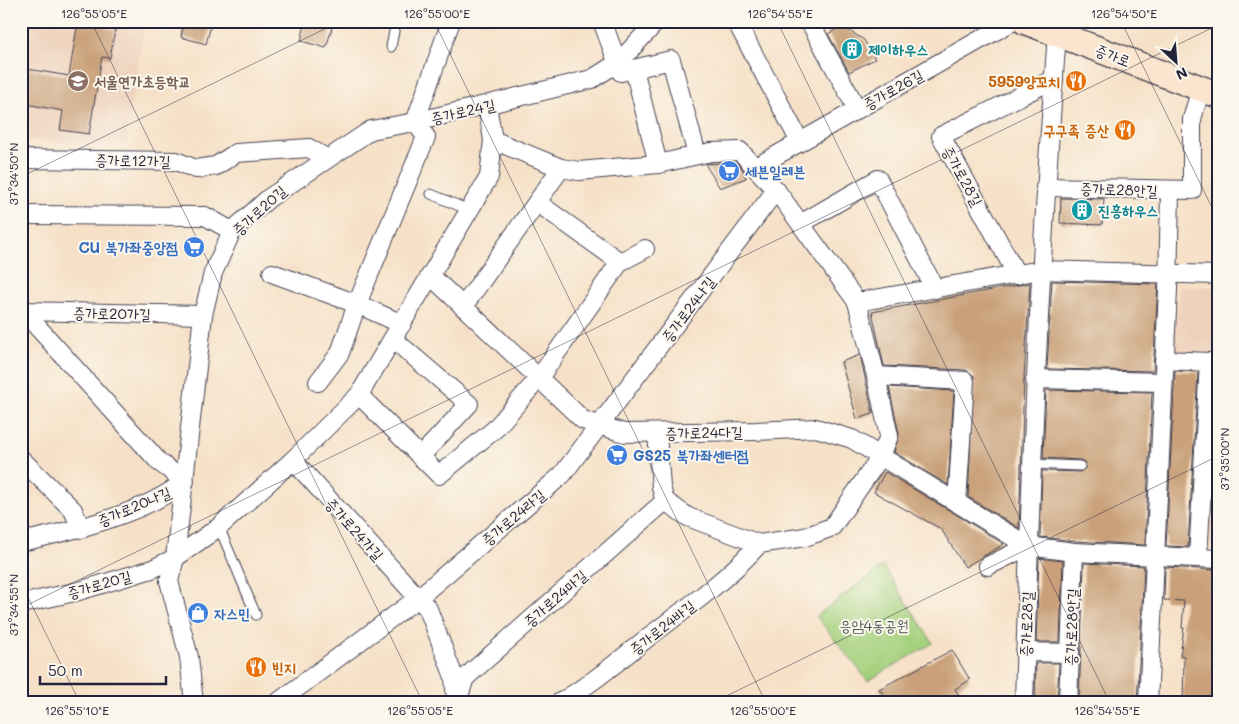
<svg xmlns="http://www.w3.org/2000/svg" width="1239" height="724" font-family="Mali,'Poor Story',sans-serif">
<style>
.built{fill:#eed1bb}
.green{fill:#a5d17e;stroke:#647a5c}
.building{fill:#c9a079}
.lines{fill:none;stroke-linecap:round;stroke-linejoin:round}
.lane-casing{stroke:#423f50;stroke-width:11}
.street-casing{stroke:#423f50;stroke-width:20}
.secondary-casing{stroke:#423f50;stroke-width:28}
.lane{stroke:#fff;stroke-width:9}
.street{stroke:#fff;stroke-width:18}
.secondary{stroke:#fbe5cf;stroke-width:25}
.ticks{fill:none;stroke:#22223b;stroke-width:1;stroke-opacity:0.45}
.labels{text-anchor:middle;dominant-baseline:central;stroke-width:4;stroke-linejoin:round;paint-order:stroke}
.culture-label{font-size:15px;font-weight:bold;fill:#0d838f;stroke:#fbf7ec;text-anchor:start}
.street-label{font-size:15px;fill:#22223b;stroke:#fbf7ec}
.education-label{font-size:15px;font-weight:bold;fill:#785e54;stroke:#fbf7ec;text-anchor:start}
.food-label{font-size:15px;font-weight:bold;fill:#c56008;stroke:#fbf7ec;text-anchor:end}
.shop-label{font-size:15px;font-weight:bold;fill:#366cbe;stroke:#fbf7ec;text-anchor:start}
.park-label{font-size:15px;fill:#49574f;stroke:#fbf7ec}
.neatline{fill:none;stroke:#22223b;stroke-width:2}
.ticks-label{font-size:12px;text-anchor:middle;fill:#22223b}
</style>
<rect width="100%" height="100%" fill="#fbf7ec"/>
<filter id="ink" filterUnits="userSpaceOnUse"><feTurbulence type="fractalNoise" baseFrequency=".02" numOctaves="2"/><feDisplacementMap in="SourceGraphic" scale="10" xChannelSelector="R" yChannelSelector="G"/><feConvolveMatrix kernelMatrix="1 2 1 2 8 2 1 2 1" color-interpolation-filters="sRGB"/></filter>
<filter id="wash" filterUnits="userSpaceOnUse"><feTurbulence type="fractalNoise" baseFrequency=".0096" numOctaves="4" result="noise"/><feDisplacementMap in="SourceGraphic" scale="20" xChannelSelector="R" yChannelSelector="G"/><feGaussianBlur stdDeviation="1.12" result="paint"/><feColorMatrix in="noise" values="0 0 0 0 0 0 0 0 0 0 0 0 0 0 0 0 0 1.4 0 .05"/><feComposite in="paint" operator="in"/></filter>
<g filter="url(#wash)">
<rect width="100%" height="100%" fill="#f6e1c8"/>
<!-- built -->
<g class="built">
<path d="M21 21H145L125 144 21 140Z"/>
<path d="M1179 287H1218V359L1173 350Z"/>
<path d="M1218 396V547L1209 546Z"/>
</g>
<!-- green -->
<path class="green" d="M883 566 933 643 868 681 816 616Z"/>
<g id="blocks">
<!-- building -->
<g class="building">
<path d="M78 21H106L104 28 115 30 110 58 102 57 89 134 60 130 63 111 21 103V68L69 76Z"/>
<path d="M184 21H212L206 44 181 37Z"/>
<path d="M306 21H334L326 48 301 41Z"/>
<path d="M842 26 864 40 875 59 849 72 828 34Z"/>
<path d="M736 162 743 170 746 178 720 188 705 164Z"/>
<path d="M1061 198 1104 199 1102 225 1060 223Z"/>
<path d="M1052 281 1158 284 1153 371 1047 369Z"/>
<path d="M1030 283 1024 378 1019 528 968 497 974 376 966 370 884 366 872 312Z"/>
<path d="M860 355 873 414 857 419 841 362Z"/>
<path d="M1175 371 1198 372 1188 547 1166 546Z"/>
<path d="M889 387 954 391 948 485 894 452 899 434Z"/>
<path d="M1046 390 1152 392 1145 545 1075 541 1040 537 1042 471 1080 472 1086 467 1085 463 1081 460 1043 458Z"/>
<path d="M885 472 952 512 1004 544 965 567 941 529 874 492Z"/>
<path d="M1039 558 1063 561 1060 642H1036Z"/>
<path d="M1084 563 1144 566 1137 703H1079Z"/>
<path d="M1165 567 1215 570V578H1218V703H1183L1184 656H1180L1184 628H1182L1184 601 1164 600Z"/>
<path d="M952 650 970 680 955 689 964 703H891L879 689Z"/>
<path d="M1036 663H1059L1057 703H1035Z"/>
</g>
</g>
</g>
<g filter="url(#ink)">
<use href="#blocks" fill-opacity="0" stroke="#423f50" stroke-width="1"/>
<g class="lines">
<!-- lane casing -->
<g class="lane-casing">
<g id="lane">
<path d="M391 47 396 21"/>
<path d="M431 194 471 211"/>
<path d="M1031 464 1080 466"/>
<path d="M219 527 256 615"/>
</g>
</g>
<!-- street casing -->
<g class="street-casing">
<g id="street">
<path d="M602 21 621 72 671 60 697 155"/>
<path d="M736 21 800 142"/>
<path d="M814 21 812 26 857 109"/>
<path d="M634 69 658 164"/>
<path d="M415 122 451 21"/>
<path d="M493 140 561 168 579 171 658 164 711 152 740 151 776 190 857 302 876 376 889 436 881 456 832 527 805 537 759 544 688 517 665 501 661 487 657 433"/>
<path d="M21 159 176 161 196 169 216 166 236 153 309 148 326 158"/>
<path d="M756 167 1013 21"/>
<path d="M1045 187 1192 190V119L1201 88"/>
<path d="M538 203 620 262"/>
<path d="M21 215 205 216 232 231"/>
<path d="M802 223 878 179 935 289"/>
<path d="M272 273 357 304 402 324"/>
<path d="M1017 275 941 136 1054 79"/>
<path d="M431 276 583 420 624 433 756 431 816 428 852 439 1028 546 1074 552 1218 559"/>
<path d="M857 302 1041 270 1218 275"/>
<path d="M463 307 561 168"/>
<path d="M21 311 203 315"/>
<path d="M393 339 469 404 420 457"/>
<path d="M1164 360 1209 362 1198 558"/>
<path d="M876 376 965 381 957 503"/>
<path d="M1035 379 1163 382"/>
<path d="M318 382 340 353 357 304 426 137 415 122"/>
<path d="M359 395 439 475 495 429 539 378 620 262 645 249"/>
<path d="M21 459 73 510 81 529"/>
<path d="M293 460 428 609 454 677 456 703"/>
<path d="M21 542C71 531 145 514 185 481L159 462 24 312"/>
<path d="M988 566 1028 546"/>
<path d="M21 604 79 591 152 569 175 558 219 527 293 460 359 395 489 177 493 140 487 105"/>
<path d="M1025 652 1070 653"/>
<path d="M458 699 465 678 665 501"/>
<path d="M194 703 189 657 169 581 175 558 203 315 213 273 232 231 269 198 371 130 415 122 592 79 619 62 657 21"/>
<path d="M277 703 418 598 562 475 776 190"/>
<path d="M559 703C592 684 621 659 651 635 688 607 728 579 759 544"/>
<path d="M1024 703C1030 479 1040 256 1057 34"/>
<path d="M1068 703 1074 552"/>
<path d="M1148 703 1168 290 1170 190"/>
</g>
</g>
<!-- secondary casing -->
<g class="secondary-casing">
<path id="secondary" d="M1024 21 1218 95"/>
</g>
<!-- lane -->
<use href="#lane" class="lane"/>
<!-- street -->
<use href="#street" class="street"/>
<!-- secondary -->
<use href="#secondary" class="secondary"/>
</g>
</g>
<!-- ticks -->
<path class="ticks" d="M91 21 423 703M434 21 766 703M777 21 1110 703M1121 21 1218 220M21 177 341 21M21 583 80 703M21 608 1218 25M712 703 1218 456"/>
<!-- icons -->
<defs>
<g id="building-disc" transform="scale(1.125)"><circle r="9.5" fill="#0f9aa8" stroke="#fbf7ec"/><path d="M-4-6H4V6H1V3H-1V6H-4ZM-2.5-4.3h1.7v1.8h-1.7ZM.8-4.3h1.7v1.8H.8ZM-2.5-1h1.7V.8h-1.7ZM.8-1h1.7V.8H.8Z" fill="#fff"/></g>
<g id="school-disc" transform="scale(1.125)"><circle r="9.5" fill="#8d6e63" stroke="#fbf7ec"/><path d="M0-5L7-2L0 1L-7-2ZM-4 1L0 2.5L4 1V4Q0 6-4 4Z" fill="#fff"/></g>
<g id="restaurant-disc" transform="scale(1.125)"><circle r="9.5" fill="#e8710a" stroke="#fbf7ec"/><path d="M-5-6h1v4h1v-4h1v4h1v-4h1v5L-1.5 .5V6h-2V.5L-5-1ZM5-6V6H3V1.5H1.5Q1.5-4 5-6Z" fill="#fff"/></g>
<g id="supermarket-disc" transform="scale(1.125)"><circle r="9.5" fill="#3f7fe0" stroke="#fbf7ec"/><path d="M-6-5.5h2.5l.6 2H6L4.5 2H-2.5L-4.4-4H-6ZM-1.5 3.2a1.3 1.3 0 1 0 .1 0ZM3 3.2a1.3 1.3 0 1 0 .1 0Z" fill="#fff"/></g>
<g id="shop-disc" transform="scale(1.125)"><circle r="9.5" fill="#3f7fe0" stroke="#fbf7ec"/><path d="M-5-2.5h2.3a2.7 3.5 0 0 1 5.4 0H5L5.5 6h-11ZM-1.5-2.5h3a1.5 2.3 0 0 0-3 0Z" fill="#fff"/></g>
</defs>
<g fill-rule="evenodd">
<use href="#building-disc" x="852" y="49"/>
<use href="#school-disc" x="78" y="81"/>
<use href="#restaurant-disc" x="1076" y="81"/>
<use href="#restaurant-disc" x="1125" y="130"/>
<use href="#supermarket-disc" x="729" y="171"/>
<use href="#building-disc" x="1082" y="210"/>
<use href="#supermarket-disc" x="194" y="247"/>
<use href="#supermarket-disc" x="617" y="455"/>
<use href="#shop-disc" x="198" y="613"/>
<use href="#restaurant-disc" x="256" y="667"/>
</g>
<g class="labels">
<!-- culture labels -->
<g class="culture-label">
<text x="868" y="49">제이하우스</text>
<text x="1098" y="210">진흥하우스</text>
</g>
<!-- street labels -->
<g class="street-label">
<text transform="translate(1113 55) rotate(21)">증가로</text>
<text transform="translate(893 89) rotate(-29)">증가로26길</text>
<text transform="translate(463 111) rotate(-13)">증가로24길</text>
<text transform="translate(133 160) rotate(1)">증가로12가길</text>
<text transform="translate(963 176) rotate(61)">증가로28길</text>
<text transform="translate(1119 189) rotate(2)">증가로28안길</text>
<text transform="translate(259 210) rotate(-42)">증가로20길</text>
<text transform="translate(688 309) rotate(-53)">증가로24나길</text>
<text transform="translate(112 313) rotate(1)">증가로20가길</text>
<text transform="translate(704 432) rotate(-1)">증가로24다길</text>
<text transform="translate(134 506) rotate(-23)">증가로20나길</text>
<text transform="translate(513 517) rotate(-40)">증가로24라길</text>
<text transform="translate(355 529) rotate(48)">증가로24가길</text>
<text transform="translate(99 584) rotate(-16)">증가로20길</text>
<text transform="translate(555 598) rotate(-41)">증가로24마길</text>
<text transform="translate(1026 624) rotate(-88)">증가로28길</text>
<text transform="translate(662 627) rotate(-38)">증가로24바길</text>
<text transform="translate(1071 627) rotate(-88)">증가로28안길</text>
</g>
<!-- education labels -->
<g class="education-label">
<text x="94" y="81">서울연가초등학교</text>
</g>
<!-- food labels -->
<g class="food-label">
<text x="1060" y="81">5959양꼬치</text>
<text x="1109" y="130">구구족 증산</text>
<text x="272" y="667" text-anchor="start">빈지</text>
</g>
<!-- shop labels -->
<g class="shop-label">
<text x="745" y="171">세븐일레븐</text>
<text x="178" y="247" text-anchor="end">CU 북가좌중앙점</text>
<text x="633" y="455">GS25 북가좌센터점</text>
<text x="214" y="613">자스민</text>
</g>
<!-- park labels -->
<g class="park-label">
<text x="874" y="625">응암4동공원</text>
</g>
</g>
<!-- margin -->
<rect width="1239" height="724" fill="none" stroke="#fbf7ec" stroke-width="55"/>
<!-- north arrow -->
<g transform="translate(1176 62) rotate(154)" stroke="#fbf7ec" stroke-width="4" paint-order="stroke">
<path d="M0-4L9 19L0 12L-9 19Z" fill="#22223b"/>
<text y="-8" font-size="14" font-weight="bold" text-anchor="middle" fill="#22223b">N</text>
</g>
<!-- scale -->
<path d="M40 676v8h126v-8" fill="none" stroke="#22223b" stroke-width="2.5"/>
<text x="48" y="676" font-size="15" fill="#22223b" stroke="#fbf7ec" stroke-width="4" paint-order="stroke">50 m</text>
<rect x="28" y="28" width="1184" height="668" class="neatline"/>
<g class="ticks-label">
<text x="94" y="18">126°55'05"E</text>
<text x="437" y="18">126°55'00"E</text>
<text x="780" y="18">126°54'55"E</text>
<text x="1124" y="18">126°54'50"E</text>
<text transform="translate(14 174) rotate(-90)" y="4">37°34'50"N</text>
<text transform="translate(1225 459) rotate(-90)" y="4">37°35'00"N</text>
<text transform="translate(14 605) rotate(-90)" y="4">37°34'55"N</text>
<text x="77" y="715">126°55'10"E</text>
<text x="420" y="715">126°55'05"E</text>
<text x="763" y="715">126°55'00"E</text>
<text x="1107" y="715">126°54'55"E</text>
</g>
</svg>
